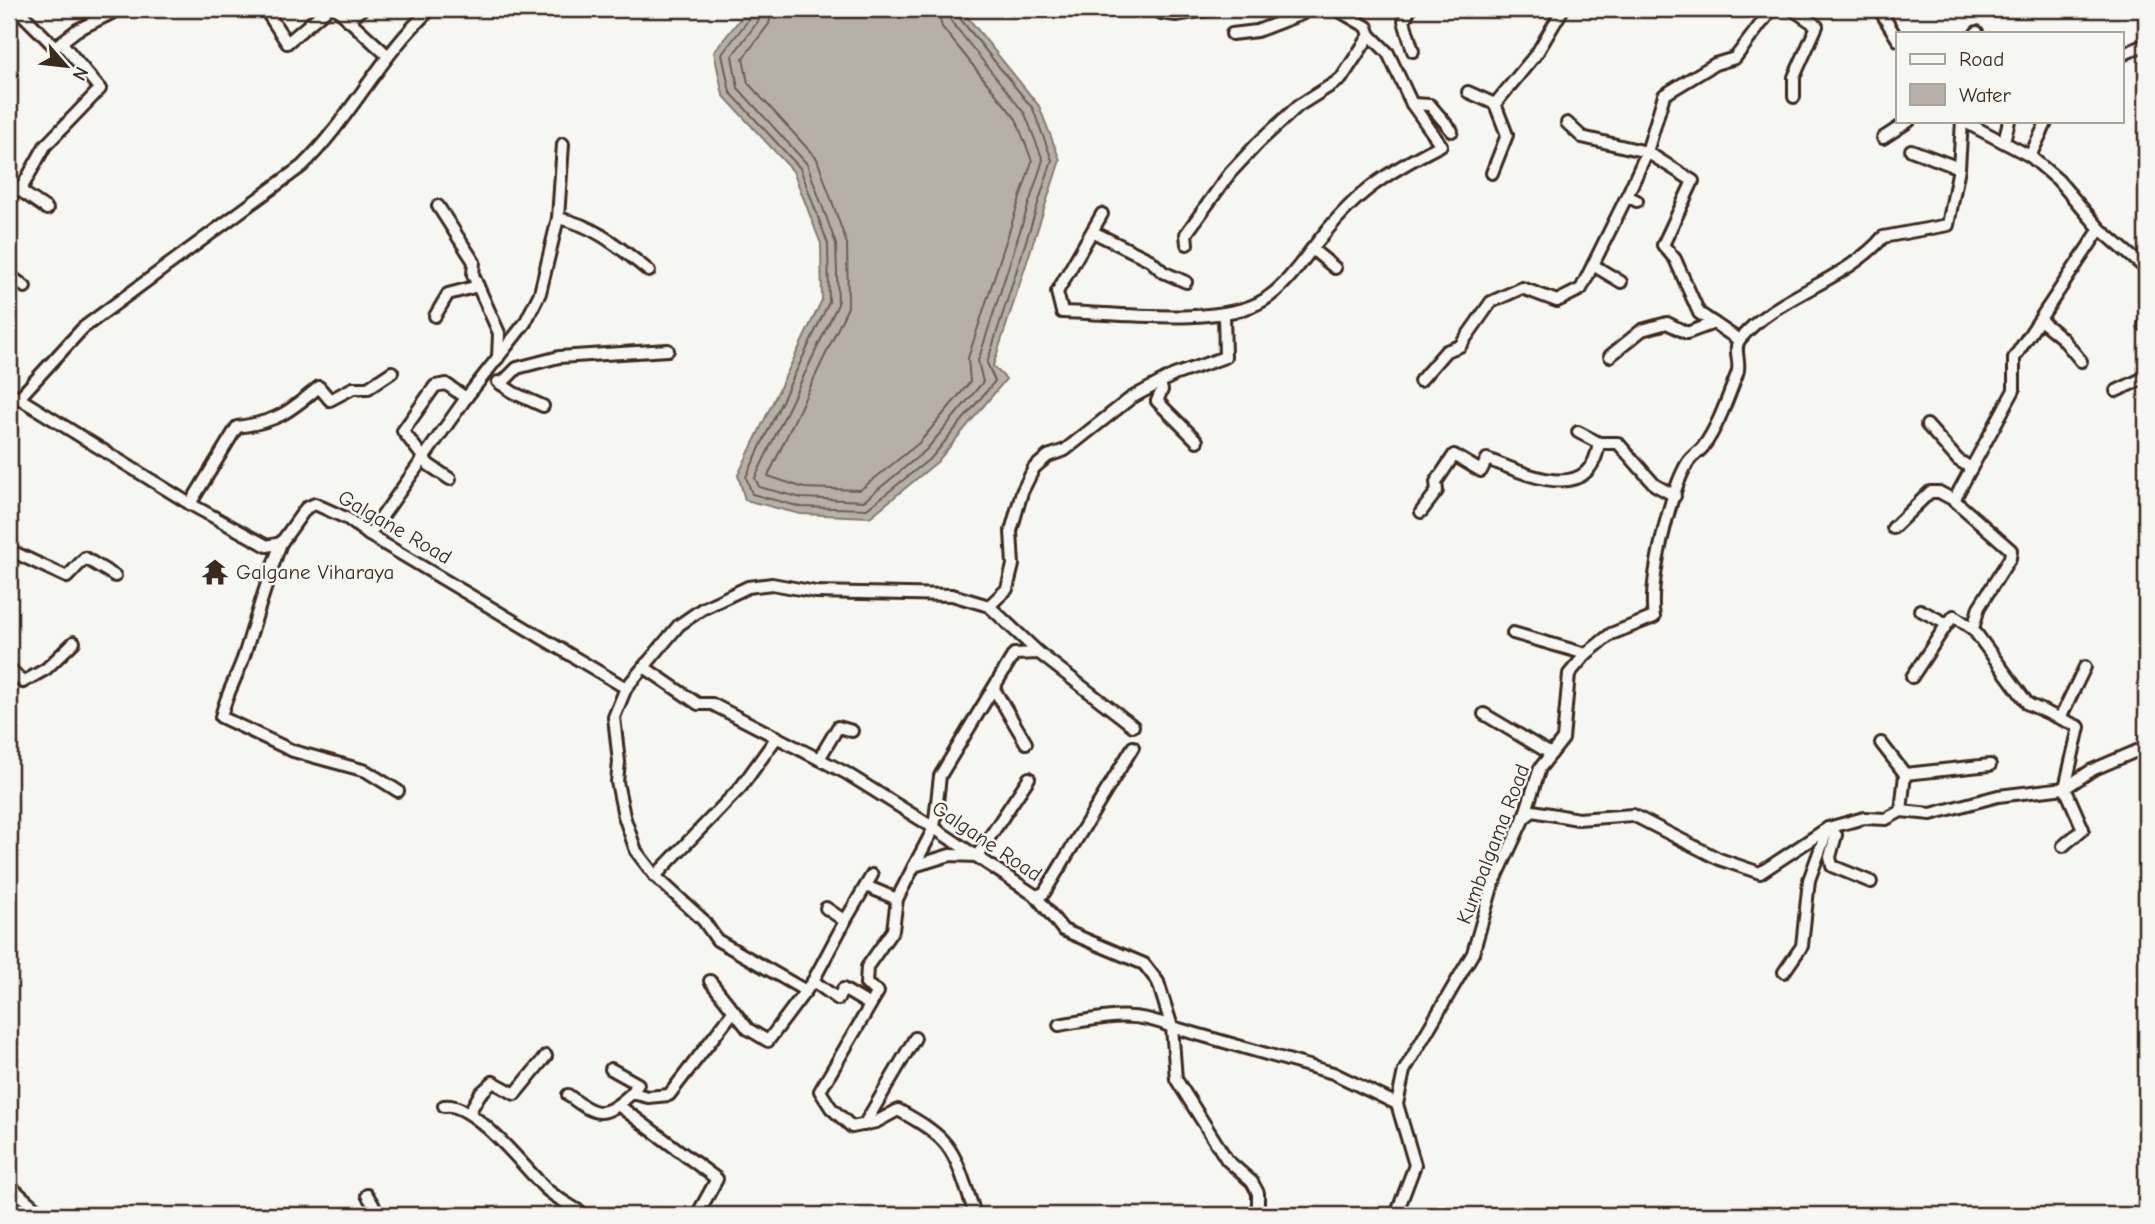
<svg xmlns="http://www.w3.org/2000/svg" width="2155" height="1224" font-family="'Comic Neue',sans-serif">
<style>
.water{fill:#b6b0a9;stroke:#857a71;stroke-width:2}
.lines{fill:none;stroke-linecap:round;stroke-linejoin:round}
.shore{stroke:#6c6056;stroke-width:2}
.minor-casing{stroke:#3b2a1e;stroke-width:16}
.minor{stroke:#f6f6f2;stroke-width:10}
.labels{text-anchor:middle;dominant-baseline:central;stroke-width:5;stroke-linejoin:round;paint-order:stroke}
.street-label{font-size:21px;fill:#3b2a1e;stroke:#f6f6f2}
.poi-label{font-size:21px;fill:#3b2a1e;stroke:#f6f6f2;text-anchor:start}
</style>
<rect width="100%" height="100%" fill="#f6f6f2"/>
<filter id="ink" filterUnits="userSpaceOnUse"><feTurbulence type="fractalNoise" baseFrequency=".0143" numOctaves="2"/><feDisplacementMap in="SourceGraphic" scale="14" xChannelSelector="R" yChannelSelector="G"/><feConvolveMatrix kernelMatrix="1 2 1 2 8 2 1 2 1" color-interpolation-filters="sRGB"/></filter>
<g filter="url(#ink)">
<!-- water -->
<path class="water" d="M748 9H961L1039 106 1060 160 993 366 1006 379 937 462 870 517 800 514 745 500 738 475 822 300 821 244 793 171 723 95 714 52Z"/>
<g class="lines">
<!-- shore -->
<g class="shore">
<path d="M753 9 752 15 722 54 730 92 800 168 828 244 829 302 746 477 752 494 801 507 867 509 932 457 995 381 987 363 1052 160 1033 109 958 16 956 9"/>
<path d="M762 9 759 20 732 56 738 88 807 164 836 244 838 304 755 478 759 487 802 498 864 501 926 450 983 382 978 361 1043 160 1025 114 951 21 947 9"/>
<path d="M772 9 769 24 743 58 748 83 817 159 847 244 848 307 768 476 804 488 860 490 919 443 970 382 968 358 1032 161 1016 119 942 27 937 9"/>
</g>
<!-- minor casing -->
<g class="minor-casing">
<g id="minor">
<path d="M17 9 55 47 77 30 120 9"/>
<path d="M265 9 287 43 327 9"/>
<path d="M337 9 387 55"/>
<path d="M1156 9 1161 13 1176 15 1213 9"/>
<path d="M1410 9 1404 21 1413 51"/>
<path d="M1792 9 1817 26 1794 77V97"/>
<path d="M1879 9 1898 40"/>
<path d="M348 20 362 9"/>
<path d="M1976 33 1977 32"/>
<path d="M1232 34 1257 31 1304 13 1306 9"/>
<path d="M2122 55 2146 44"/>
<path d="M1468 92 1495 104"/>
<path d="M1412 104 1430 105 1452 131"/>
<path d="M1963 121 2030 156 2058 180 2100 229 2146 269"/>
<path d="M1567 123 1582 137 1647 152 1664 95 1715 64 1735 58 1772 9"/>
<path d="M1883 138 1909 121"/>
<path d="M2004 141 2009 121"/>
<path d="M1911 150 1959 168"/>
<path d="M2030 156 2047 121"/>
<path d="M1492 173 1507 135 1495 104 1537 53 1563 9"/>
<path d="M9 183 47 209"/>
<path d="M21 189 45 146 100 89 61 42"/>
<path d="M1637 201 1627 196 1647 152 1693 181 1663 245 1675 259 1699 313 1739 340"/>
<path d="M438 206 474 262 473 275 499 333 498 358"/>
<path d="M1102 214 1057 292 1062 312C1113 313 1222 327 1264 300 1284 287 1297 268 1312 249"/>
<path d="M558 218C596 226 619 247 649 271"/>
<path d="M1093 232 1150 260 1163 272 1186 282"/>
<path d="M1187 244 1186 234 1230 173 1258 143 1298 106 1341 79 1370 35 1367 27 1336 9"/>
<path d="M1593 265 1621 282"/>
<path d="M1335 268 1312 249C1354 194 1380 176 1441 145L1412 104 1388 53 1370 35"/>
<path d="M9 275 25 287"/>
<path d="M1224 313 1225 357 1174 375 1131 398 1065 450 1048 456 1034 468 1022 492 1011 531 1013 565 1007 589 989 606 952 595 816 592 772 584 748 587 702 609 679 625 644 667 698 704H712L846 773 934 828 1036 896 1063 930 1144 964 1158 982 1172 1027 1333 1073 1397 1104"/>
<path d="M435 316 448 294 478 286"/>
<path d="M2040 320 2062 338 2081 361"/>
<path d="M2144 325 2146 323"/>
<path d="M1610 356 1642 330 1667 323 1687 333 1714 323"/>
<path d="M1420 381 1446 351 1460 346 1491 302 1522 288 1557 301 1581 289 1627 196"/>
<path d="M498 382 514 393 543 406"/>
<path d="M1160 383 1162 390 1157 401 1197 441"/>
<path d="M501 384 517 368 559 357 668 350"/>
<path d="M2116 391 2146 377"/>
<path d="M9 392 190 504 267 546 281 543 306 508 315 504 348 519 369 535 626 688"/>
<path d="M19 398 83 328 302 166C351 118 380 55 431 9"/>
<path d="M1927 425 1958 460 1971 468"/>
<path d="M1578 432 1599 443H1618L1655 485 1675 496"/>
<path d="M450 479 429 465 403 431 435 386 446 384 466 398"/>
<path d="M190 504 237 427C277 422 289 412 319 387L330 400 353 388H368L392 372"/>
<path d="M1421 512 1437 491 1436 482 1454 455 1481 471 1487 459C1524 473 1590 507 1599 443"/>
<path d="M1893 528 1930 492H1939L1954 500"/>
<path d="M369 535 466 398 525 323 540 293 558 218 563 144"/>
<path d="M281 543C267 580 256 618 244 656 237 677 226 694 221 717L293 751 366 771 398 791"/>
<path d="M9 550 67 577 85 558 115 576"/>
<path d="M989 606 1039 653"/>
<path d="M1920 610 1947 624 1954 616 1973 629"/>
<path d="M1513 633 1586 654"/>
<path d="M647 663 626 688 614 717 619 762 617 782 624 816 636 851 655 876 703 920 717 940 806 991"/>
<path d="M9 668 23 682 46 669 74 642"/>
<path d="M1912 677 1947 624"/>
<path d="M994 689 1026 743"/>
<path d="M1484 714 1551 754"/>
<path d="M2060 718 2085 667"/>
<path d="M1881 743 1905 774 1901 811"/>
<path d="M819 759 838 727 852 731"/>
<path d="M1905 774 1990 765"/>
<path d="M1524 818 1533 811 1578 819 1633 815 1719 859 1760 873 1828 828 1864 818 1886 819 1901 811 1931 814 1998 796 2065 788 2092 770 2146 747"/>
<path d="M2063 846 2083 829 2065 788 2079 727 2028 704 1973 629 1979 607 2010 558 2011 550 1954 500 2014 390V358L2100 229"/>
<path d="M914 866 934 828 940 776 1014 654 1039 653 1133 726"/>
<path d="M655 876 741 787 777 737"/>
<path d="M866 886 897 899"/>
<path d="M1036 896 1044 893 1133 747"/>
<path d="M845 921 872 875"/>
<path d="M1784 972 1802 946 1809 880 1828 828 1836 835 1830 857 1832 866 1871 882"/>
<path d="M710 981 748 1029 768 1041 813 981 838 999 843 989 870 1005"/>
<path d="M813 981 845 921 826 908"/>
<path d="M1059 1025C1102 1018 1132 1009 1172 1027L1176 1079 1227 1160 1252 1182 1258 1193V1204"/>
<path d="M611 1069 638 1084 632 1093"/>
<path d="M568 1095C598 1118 604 1118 632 1093L648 1097 669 1095 733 1012"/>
<path d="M618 1105 717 1179 697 1215"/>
<path d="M444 1106C473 1101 523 1166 544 1187 555 1198 572 1206 585 1215"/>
<path d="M469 1113 480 1094 493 1082 515 1094 546 1056"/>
<path d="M864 1125 915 1038"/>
<path d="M9 1185 43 1215"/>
<path d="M367 1195 374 1206 371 1215"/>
<path d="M973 1208C953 1150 954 1140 898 1110L876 1122 852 1127 831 1108 820 1091 878 992 866 984 867 967 893 930 897 899 914 866 950 855 977 856 1029 778"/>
<path d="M663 1215H670"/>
<path d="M1396 1215 1415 1165 1397 1104 1404 1071 1473 953 1492 887 1523 820 1540 768 1563 739 1569 674 1586 654 1611 634 1654 617C1648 584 1670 491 1688 462 1692 456 1699 452 1703 447 1718 427 1728 397 1737 374 1742 363 1732 349 1740 339 1777 295 1846 281 1883 237L1948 225 1959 168 1962 121"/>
</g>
</g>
<!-- minor -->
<use href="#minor" class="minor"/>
</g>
</g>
<!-- icons -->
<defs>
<g id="temple-bare" transform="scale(2.1)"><path d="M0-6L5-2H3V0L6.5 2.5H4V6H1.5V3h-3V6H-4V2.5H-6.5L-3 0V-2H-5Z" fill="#3b2a1e" stroke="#f6f6f2" stroke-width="2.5" paint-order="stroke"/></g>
</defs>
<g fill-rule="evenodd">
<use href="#temple-bare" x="215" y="572"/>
</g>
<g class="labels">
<!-- street labels -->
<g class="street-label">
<text transform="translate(395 527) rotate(30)">Galgane Road</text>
<text transform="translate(987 841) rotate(34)">Galgane Road</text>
<text transform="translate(1493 844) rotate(-69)">Kumbalgama Road</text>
</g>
<!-- poi labels -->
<g class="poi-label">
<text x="236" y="572">Galgane Viharaya</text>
</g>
</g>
<!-- margin -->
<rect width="2155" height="1224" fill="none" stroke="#f6f6f2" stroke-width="35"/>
<rect x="18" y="18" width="2120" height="1189" fill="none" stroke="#3b2a1e" stroke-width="2.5" filter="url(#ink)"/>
<!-- legend -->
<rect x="1896" y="32" width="228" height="91" fill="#f6f6f2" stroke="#aba49d" stroke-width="2"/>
<rect x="1910" y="54" width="35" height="10" fill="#f6f6f2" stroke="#aba49d" stroke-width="2"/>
<text x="1959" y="66" font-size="21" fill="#3b2a1e">Road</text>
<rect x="1910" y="84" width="35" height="21" fill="#b6b0a9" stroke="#aba49d" stroke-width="2"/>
<text x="1959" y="102" font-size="21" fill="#3b2a1e">Water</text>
<!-- north arrow -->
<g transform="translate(66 66) rotate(118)" stroke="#f6f6f2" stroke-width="5" paint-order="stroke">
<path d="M0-5L12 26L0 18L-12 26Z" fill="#3b2a1e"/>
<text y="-10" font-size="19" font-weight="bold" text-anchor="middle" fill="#3b2a1e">N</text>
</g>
</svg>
